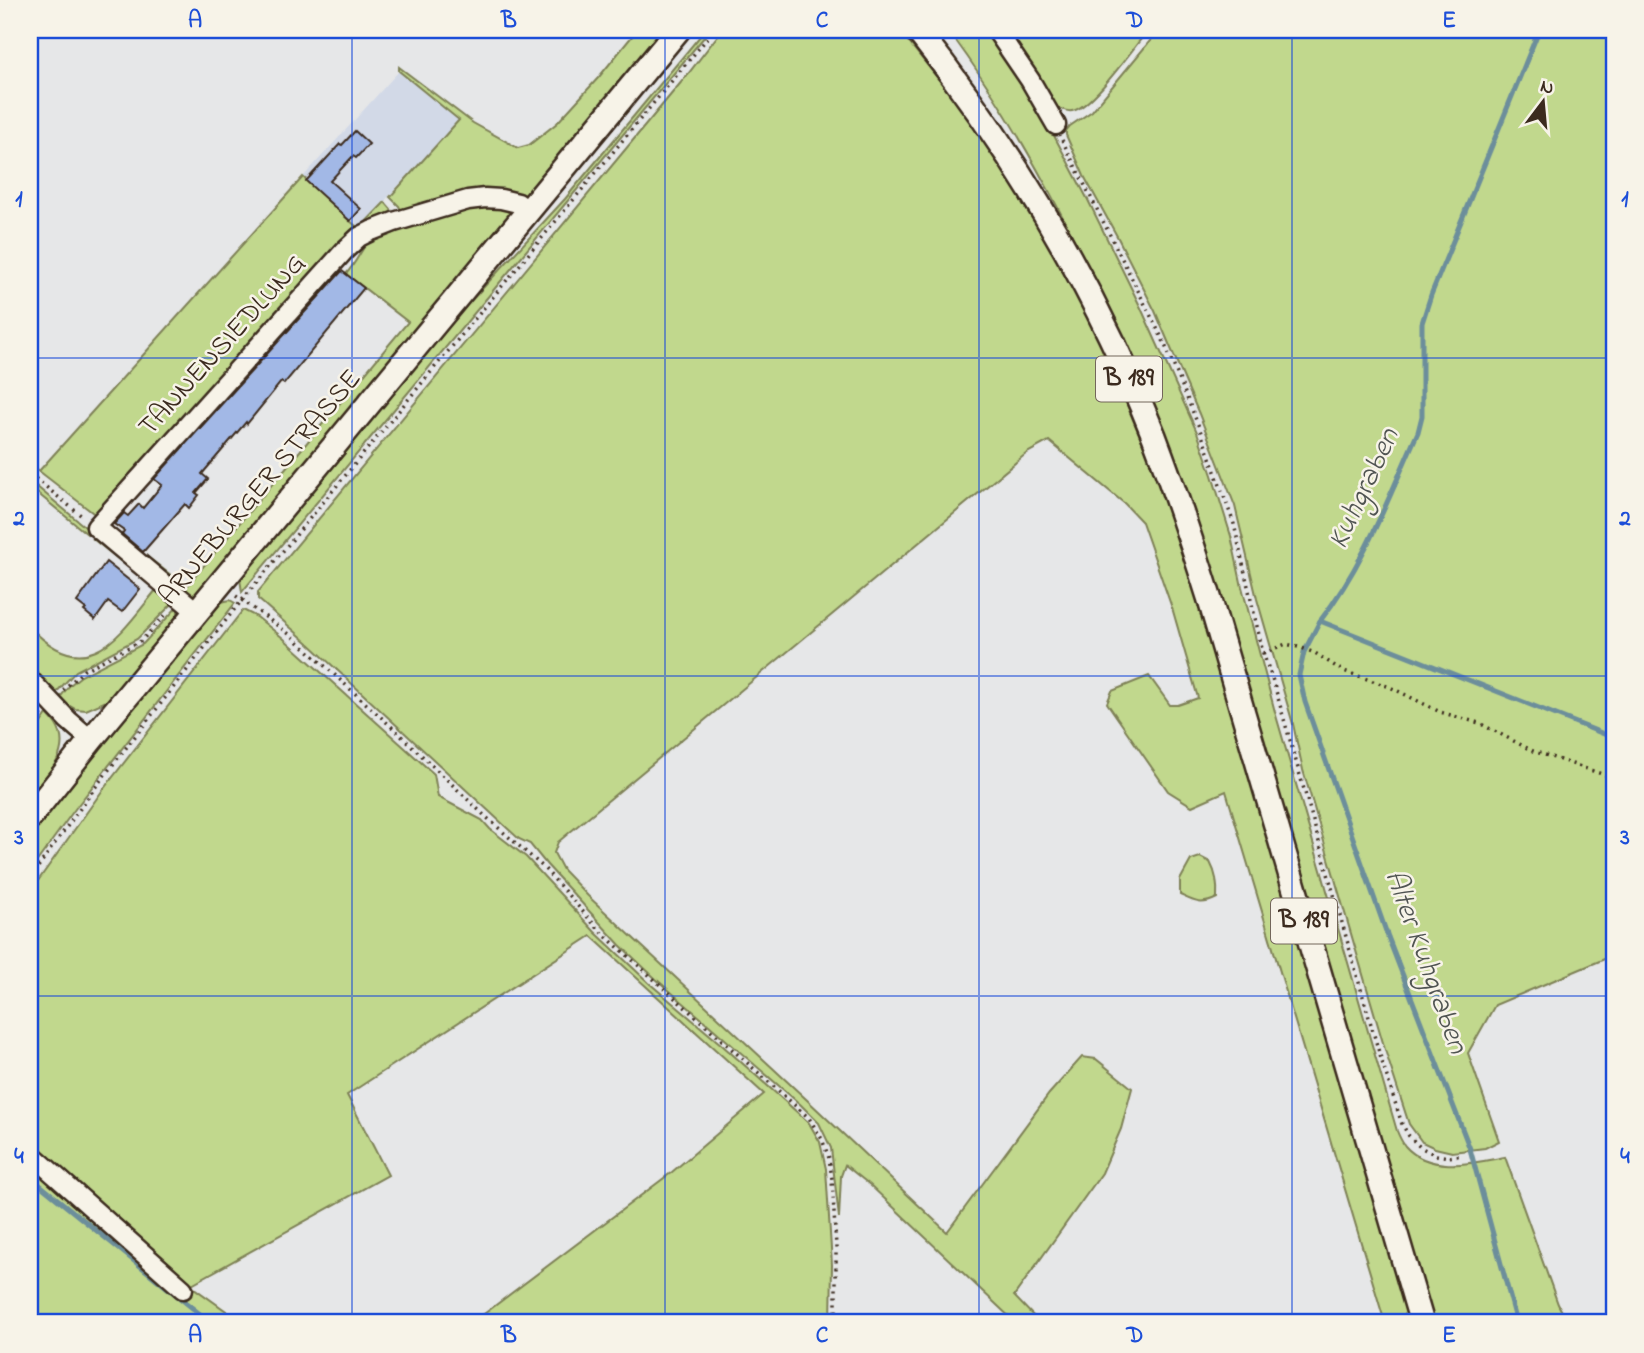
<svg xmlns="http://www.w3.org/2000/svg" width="1644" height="1353" font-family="'Indie Flower',sans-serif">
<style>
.built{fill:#d2d9e7}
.green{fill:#c1d88d;stroke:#7e8156;stroke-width:2}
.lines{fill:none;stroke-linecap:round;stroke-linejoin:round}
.stream{stroke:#6c8e9b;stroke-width:5}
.building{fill:#a2b8e6;stroke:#3b2a1e;stroke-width:2}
.minor-casing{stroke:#3b2a1e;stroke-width:23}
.major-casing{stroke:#3b2a1e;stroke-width:28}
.path{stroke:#3b2a1e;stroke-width:3.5;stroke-dasharray:2 5;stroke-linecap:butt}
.minor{stroke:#f7f3e8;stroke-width:18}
.major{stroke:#f7f3e8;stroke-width:23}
.grid{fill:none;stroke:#1d4ed8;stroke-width:2;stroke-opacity:0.55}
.labels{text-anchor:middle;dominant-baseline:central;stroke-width:5;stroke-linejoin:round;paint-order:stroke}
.shield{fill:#f7f3e8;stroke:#73665b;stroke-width:2}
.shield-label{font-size:26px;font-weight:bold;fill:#3b2a1e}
.street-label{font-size:28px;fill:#3b2a1e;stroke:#f7f3e8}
.water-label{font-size:30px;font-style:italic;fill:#505452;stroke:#f7f3e8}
.neatline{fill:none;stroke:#1d4ed8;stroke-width:2.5}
.grid-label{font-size:23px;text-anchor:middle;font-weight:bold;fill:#1d4ed8}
</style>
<rect width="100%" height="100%" fill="#e6e7e8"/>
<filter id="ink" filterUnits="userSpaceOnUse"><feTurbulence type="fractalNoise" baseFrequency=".0143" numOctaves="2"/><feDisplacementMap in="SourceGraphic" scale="14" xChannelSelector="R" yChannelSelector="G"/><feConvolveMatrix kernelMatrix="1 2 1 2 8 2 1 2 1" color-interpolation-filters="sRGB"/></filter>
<g filter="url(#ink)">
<!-- built -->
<path class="built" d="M399 71 459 120 359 229 303 177Z"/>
<!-- green -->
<g class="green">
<path d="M637 30H663L526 195H510L403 214 399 206 390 197 459 120 399 71V67L473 123 518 148 529 145 557 123 599 77Z"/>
<path d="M705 30H710L242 592 240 579 243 572 415 366 469 303 565 199Z"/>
<path d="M722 30H899L966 113 993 151 1033 217 1076 294 1108 359 1166 499 1210 637 1410 1323H1385L1226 791 1192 806 1168 791 1107 703 1112 691 1149 676 1170 705H1178L1198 698 1173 611 1142 522 1125 504 1049 441 1027 453 558 842 554 853 563 870 588 896 805 1098 947 1232 1049 1094 1082 1057 1096 1059 1132 1088 1121 1129 1102 1173 1014 1296 1040 1323H1016L870 1185 845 1165 841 1176 839 1218 831 1148 819 1123 801 1105 656 979 620 945 547 865 530 844 519 839 307 642 258 599V592L688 74Z"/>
<path d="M948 30H990L1030 90 1088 200 1141 308 1197 432 1212 475 1231 536 1242 587 1275 712 1397 1131C1399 1136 1402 1142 1405 1146 1430 1174 1473 1163 1505 1157L1558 1304 1568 1323H1434L1141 378C1084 258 1028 136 948 30Z"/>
<path d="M1004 30H1148C1134 47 1092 108 1072 111 1066 112 1061 109 1056 107Z"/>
<path d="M1159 30H1614V955L1495 1005 1468 1053 1499 1141 1485 1148 1452 1152 1435 1148 1422 1142 1409 1124 1386 1053 1303 770 1293 724 1257 599 1235 506 1199 414 1155 311 1118 238 1084 176 1066 135V131L1070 126 1092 111Z"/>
<path d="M303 177 359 229 385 202 391 209 393 217 374 226 97 516 39 471 30 467V463L39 471Z"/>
<path d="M468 204 508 207 509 218 197 595 181 592 142 558 144 554 186 587 408 322 346 274C357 262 362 247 373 235Z"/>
<path d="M30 481 90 531 87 534 30 487Z"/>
<path d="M97 535 175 601 137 639 76 671 53 696 38 680 30 669V627C87 688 119 636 156 590L93 539Z"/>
<path d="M230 600 235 603 75 809 30 871V835L89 758 217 603Z"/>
<path d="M178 606V619L109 700 86 710 75 709 58 700 70 685 81 676 143 644Z"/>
<path d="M243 610 257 617 283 638 434 774 438 797 482 820 490 829 526 857 595 932 649 983 722 1045 809 1123 820 1142 826 1169 832 1265 831 1323H472L672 1172 764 1094 591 936 347 1095 388 1175 190 1285 243 1323H30V892L102 791Z"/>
<path d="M30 693 43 708 30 727Z"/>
<path d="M47 714C52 719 58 726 60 733 68 757 43 781 30 799V739Z"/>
<path d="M1200 857 1210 862C1216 873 1218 885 1217 898 1201 906 1195 902 1180 895V880L1191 860Z"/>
</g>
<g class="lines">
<!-- stream -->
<g class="stream">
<path d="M1539 30 1431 295 1422 323V416L1418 432C1389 496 1364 565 1320 621L1614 738"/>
<path d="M1320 621 1304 652 1299 675 1305 702 1388 937 1470 1149 1517 1323"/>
<path d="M30 1177 211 1323"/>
</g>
</g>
<!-- building -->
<g class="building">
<path d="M355 131 369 144 356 158 353 156 330 181 361 209 350 221 306 181 340 144 342 145Z"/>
<path d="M342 271 364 288 284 384 281 382 247 424 246 422 202 474 208 479 196 493 199 495 189 508 185 504 143 552 122 534 124 531 114 524 124 513 128 516 139 504 143 508 162 485 154 479Z"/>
<path d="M106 562 140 589 122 612 108 602 95 620 84 611 86 609 77 602Z"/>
</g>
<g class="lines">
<!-- minor casing -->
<g class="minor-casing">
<g id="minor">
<path d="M996 30 1030 80 1056 125"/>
<path d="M197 612 96 527 345 250 359 237 371 231 394 222 468 200 485 198 501 199 518 203 529 211"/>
<path d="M30 680 68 720 91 740"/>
<path d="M30 1153 183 1289"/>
</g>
</g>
<!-- major casing -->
<g class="major-casing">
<g id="major">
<path d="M917 30C1015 153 1096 290 1154 436 1174 489 1192 543 1209 597L1422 1323"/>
<path d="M30 817 91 740 678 30"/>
</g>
</g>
<!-- path -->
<g class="path">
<path d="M1062 140 1163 340 1199 427 1234 524 1263 653 1274 684 1378 1049 1402 1124 1409 1136 1420 1147 1436 1155 1449 1157 1463 1155"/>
<path d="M30 474 83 517"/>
<path d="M236 596 292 636 394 729 485 816 543 867 601 932 809 1118 822 1139 829 1158 832 1179 836 1246V1323"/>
<path d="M1263 653 1286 644 1302 648 1315 653 1341 670 1390 687 1440 712 1479 723 1533 751 1614 778"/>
<path d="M63 690 84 670 141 641 168 612"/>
<path d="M30 733 42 714"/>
<path d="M30 878 97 785 234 610 714 30"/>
</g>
<!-- minor -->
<use href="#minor" class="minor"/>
<!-- major -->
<use href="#major" class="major"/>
</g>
</g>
<!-- grid -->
<path class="grid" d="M352 30V1323M665 30V1323M979 30V1323M1292 30V1323M30 358H1614M30 676H1614M30 996H1614"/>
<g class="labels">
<!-- shield labels -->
<g class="shield">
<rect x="1096" y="356.5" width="66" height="45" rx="5"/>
<rect x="1271" y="898.5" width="66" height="45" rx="5"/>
</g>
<g class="shield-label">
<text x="1129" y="379">B 189</text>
<text x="1304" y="921">B 189</text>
</g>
<!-- street labels -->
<g class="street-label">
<text transform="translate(223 346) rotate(-48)">TANNENSIEDLUNG</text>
<text transform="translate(261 488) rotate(-50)">ARNEBURGER STRASSE</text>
</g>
<!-- water labels -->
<g class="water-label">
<text transform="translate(1365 489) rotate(-65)">Kuhgraben</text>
<text transform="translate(1425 962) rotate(70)">Alter Kuhgraben</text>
</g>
</g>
<!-- margin -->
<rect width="1644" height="1353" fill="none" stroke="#f7f3e8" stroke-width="77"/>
<!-- north arrow -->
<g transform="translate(1543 102) rotate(16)" stroke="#f7f3e8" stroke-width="5" paint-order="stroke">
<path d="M0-5L12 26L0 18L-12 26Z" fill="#3b2a1e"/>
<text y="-10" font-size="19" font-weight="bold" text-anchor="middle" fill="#3b2a1e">N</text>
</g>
<rect x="38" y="38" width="1568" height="1276" class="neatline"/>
<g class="grid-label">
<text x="195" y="27">A</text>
<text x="509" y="27">B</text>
<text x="822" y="27">C</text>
<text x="1135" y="27">D</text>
<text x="1449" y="27">E</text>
<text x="19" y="206">1</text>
<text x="1625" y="206">1</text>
<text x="19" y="525">2</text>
<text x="1625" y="525">2</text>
<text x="19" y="844">3</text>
<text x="1625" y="844">3</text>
<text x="19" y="1163">4</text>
<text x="1625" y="1163">4</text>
<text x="195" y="1342">A</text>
<text x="509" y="1342">B</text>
<text x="822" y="1342">C</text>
<text x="1135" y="1342">D</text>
<text x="1449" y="1342">E</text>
</g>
</svg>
